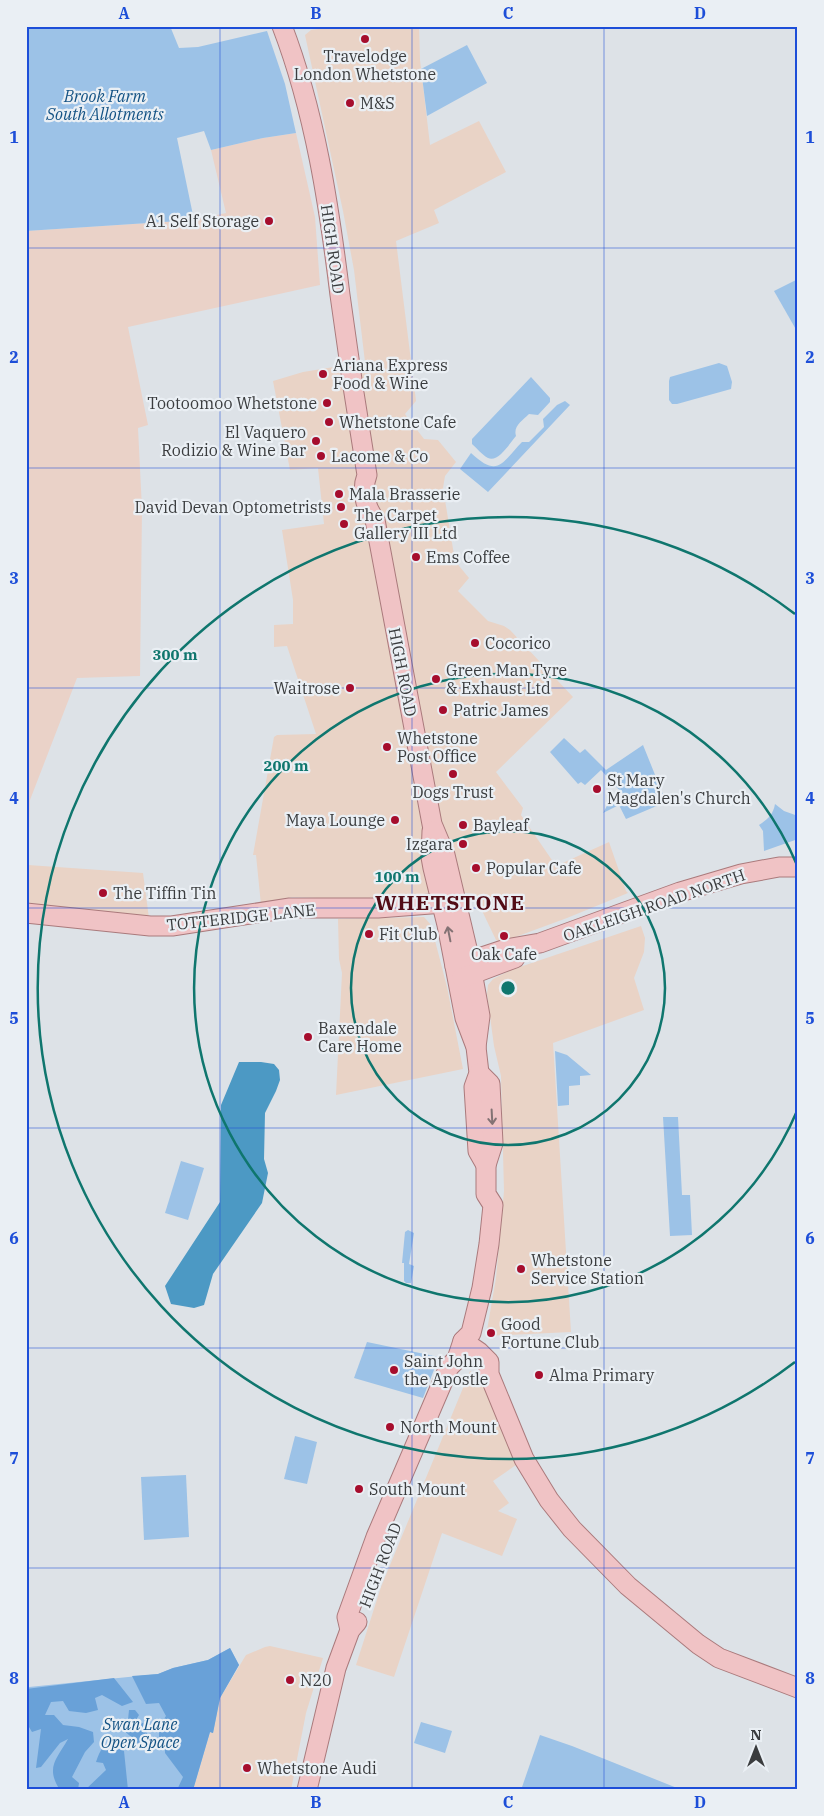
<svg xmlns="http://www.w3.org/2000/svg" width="824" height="1816" font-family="'IBM Plex Serif',serif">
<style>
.commercial{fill:#e9d3c6}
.industrial{fill:#ead2c8}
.green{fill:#9cc2e7}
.forest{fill:#69a1d8}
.water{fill:#4c99c4}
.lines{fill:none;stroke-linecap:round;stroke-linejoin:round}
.major-casing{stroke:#aa7a7c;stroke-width:21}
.major{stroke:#f0c3c5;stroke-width:19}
.oneway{stroke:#837274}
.grid{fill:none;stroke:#1d4ed8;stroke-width:1;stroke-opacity:0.55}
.ring{fill:none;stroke:#0f766e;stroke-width:2.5}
.poi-dot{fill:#a60d2d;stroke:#eaeff4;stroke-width:2}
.labels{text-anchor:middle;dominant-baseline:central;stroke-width:4.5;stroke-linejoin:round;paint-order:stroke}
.poi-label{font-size:16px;fill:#3a3c3e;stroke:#eaeff4;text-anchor:start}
.park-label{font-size:16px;font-style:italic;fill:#135284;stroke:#eaeff4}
.street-label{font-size:16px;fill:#3a3c3e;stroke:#eaeff4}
.district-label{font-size:21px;font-weight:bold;letter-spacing:1px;fill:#520c16;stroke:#eaeff4}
.centre{fill:#0f766e;stroke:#eaeff4;stroke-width:2.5}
.ring-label{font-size:15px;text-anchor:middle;font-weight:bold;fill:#0f766e;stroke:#eaeff4;stroke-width:4.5;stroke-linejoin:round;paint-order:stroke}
.neatline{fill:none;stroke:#1d4ed8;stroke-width:2}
.grid-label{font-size:16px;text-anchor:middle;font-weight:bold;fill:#1d4ed8}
</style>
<rect width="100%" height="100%" fill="#dde2e7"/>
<!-- commercial -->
<g class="commercial">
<path d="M339 26H419L420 60 430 145 479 121 506 172 434 210 439 223 396 241 416 401 405 414 424 439 438 440 456 462 445 476 443 488 455 561 469 578 458 591 488 621 504 626 510 630 573 697 496 772 523 808 521 815 556 866 609 842 626 891 628 893 567 918 502 942 496 940 474 894 451 892 367 900 292 897 261 905 256 855H253L274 737 277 735 316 734 287 646 274 647V625L293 624V600L282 530 324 524 318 468 290 470 273 381 303 372 365 362 354 270 343 211 305 35 311 30Z"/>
<path d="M28 865 143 873 150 926 26 914V866Z"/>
<path d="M424 917 431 925 447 987 463 1069 336 1095 342 973 339 959 338 919Z"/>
<path d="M641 926 645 938 644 952 634 978 644 1010 553 1043 571 1332 486 1336 496 1278 504 1191 501 1076 494 1046 487 994 488 985 493 979 511 970Z"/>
<path d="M470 1371 477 1375 486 1390 516 1465 493 1481 509 1503 498 1511 517 1519 502 1556 442 1533 394 1677 356 1665 381 1587Z"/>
<path d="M270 1646 323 1658 306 1713 291 1790H193L210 1732H213L220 1698 246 1655 265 1647Z"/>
</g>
<!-- industrial -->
<path class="industrial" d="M296 133 315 217 320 285 128 327 148 425 138 428 142 509 140 676 77 678 30 800 28 866H26V231L194 220 226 213 211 150 263 138Z"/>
<!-- green -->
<g class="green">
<path d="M26 26H170L179 48 198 47 267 31 285 84 296 133 263 138 211 150 204 131 177 138 194 220 26 231Z"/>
<path d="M467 45 487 83 427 116 421 69Z"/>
<path d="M798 279V333L774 291Z"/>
<path d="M719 363 727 366 732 382 731 389 677 404H672L669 400V381L670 377Z"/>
<path d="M531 377 550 398V402L538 415 529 414C522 421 513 426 516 436 510 443 498 463 488 458 482 455 477 448 472 444V439Z"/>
<path d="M565 401 570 405 488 492 460 469 471 453C498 478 501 464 522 442H529L544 427 543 419 557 405Z"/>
<path d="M564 738 580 753 585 749 606 770 643 745 666 802 626 819 619 805 603 813 608 804 621 792 601 770 585 785 581 782 578 784 550 752Z"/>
<path d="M775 804 784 811 798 816V839L764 851 763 831 759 825C768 819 773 815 775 804Z"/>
<path d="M555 1051 567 1055 591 1075 580 1076V1085L569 1086V1105L558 1106Z"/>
<path d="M663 1117H678L682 1195H690L692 1235 670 1236Z"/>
<path d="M181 1161 204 1168 188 1220 165 1213Z"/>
<path d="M408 1230 414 1233 409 1264 414 1266 411 1283H406L404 1281V1263H402L405 1232Z"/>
<path d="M367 1342 439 1357 423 1398 354 1378Z"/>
<path d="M295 1436 317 1442 307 1484 284 1479Z"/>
<path d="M186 1475 189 1537 144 1540 141 1477Z"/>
<path d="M230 1648 239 1665 220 1698 213 1733 210 1732 193 1790H26V1664L29 1687 158 1674 173 1668 208 1660Z"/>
<path d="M421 1722 452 1731 445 1753 414 1743Z"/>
<path d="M540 1735 572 1746 682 1790H521Z"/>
</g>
<!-- forest -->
<g class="forest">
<path d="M230 1648 239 1665 220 1698 213 1733 210 1732 193 1790H177L183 1777 165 1753V1741L159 1737V1726L166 1716 159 1703 146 1704 132 1676 158 1674 173 1668 208 1660Z"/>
<path d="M114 1678 133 1702 122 1706 102 1695 95 1698 98 1710 86 1713 69 1711 63 1701 51 1702 45 1715H54L63 1725 79 1727 93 1732 94 1742 85 1752 72 1777 79 1783 78 1790H60C45 1767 57 1759 68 1739L60 1743 41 1767 36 1768 41 1729 32 1732 26 1722V1689Z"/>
<path d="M129 1710H135L139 1715 136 1720 145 1724 148 1740 145 1743 140 1745 119 1726 122 1720H128Z"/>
<path d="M117 1739 124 1751 128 1790H85L106 1770 103 1763 96 1762C100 1750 104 1742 117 1739Z"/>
</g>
<!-- water -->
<path class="water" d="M239 1062H261L274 1064 279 1070 280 1080 276 1091 265 1113 264 1159 268 1173 262 1203 213 1274 204 1305 194 1308 171 1304 165 1286 220 1202 221 1105Z"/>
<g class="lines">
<!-- major casing -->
<g class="major-casing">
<g id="major">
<path d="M282 26C315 112 329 205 340 295 348 355 357 415 367 475 361 491 365 506 375 520L432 824 445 855 470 961 480 1016 476 1047"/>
<path d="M432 831 431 857 433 868 447 925 465 1018 476 1047 479 1073 474 1087 478 1151 486 1165"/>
<path d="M26 913 150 926H172L290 908H378L457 902"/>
<path d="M455 966 506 949 540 943 680 892 741 874 779 867H798"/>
<path d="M462 978 515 958"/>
<path d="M463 1341 479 1352 489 1362V1374L524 1459 549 1500 572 1529 628 1586 698 1644 719 1658 798 1688"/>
<path d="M350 1630 347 1617 376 1537 449 1367 457 1359 463 1341 471 1333 482 1288 489 1244 493 1205 486 1194V1165L493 1143 490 1084 479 1073"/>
<path d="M307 1790 336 1668 350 1630 357 1622"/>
</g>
</g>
<!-- major -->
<use href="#major" class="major"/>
</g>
<!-- one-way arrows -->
<defs><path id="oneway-shaft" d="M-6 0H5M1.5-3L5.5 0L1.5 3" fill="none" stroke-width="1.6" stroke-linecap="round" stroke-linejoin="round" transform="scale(1.25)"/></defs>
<g class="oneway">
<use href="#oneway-shaft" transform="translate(449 934) rotate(-101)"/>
<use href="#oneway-shaft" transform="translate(492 1117) rotate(87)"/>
</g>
<!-- grid -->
<path class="grid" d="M220 26V1790M412 26V1790M604 26V1790M26 248H798M26 468H798M26 688H798M26 908H798M26 1128H798M26 1348H798M26 1568H798"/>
<!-- distance rings -->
<g class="ring">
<circle cx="508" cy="988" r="157"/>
<path d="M797 1111A314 314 0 1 1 797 865"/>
<path d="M795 1362A471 471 0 1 1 795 614"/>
</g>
<!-- markers -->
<g class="poi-dot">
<circle cx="365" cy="39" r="5"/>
<circle cx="350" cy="103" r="5"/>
<circle cx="269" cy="221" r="5"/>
<circle cx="323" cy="374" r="5"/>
<circle cx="327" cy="403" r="5"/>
<circle cx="329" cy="422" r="5"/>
<circle cx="316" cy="441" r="5"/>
<circle cx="321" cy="456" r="5"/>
<circle cx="339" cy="494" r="5"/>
<circle cx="341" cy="507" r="5"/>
<circle cx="344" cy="524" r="5"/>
<circle cx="416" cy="557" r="5"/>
<circle cx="475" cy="643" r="5"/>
<circle cx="436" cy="679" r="5"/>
<circle cx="350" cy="688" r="5"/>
<circle cx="443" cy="710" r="5"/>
<circle cx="387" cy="747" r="5"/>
<circle cx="453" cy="774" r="5"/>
<circle cx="597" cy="789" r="5"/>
<circle cx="395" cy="820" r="5"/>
<circle cx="463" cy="825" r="5"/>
<circle cx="463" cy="844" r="5"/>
<circle cx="476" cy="868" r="5"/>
<circle cx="103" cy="893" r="5"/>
<circle cx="369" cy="934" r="5"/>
<circle cx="504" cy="936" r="5"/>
<circle cx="308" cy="1037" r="5"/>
<circle cx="521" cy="1269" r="5"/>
<circle cx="491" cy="1333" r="5"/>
<circle cx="394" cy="1370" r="5"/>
<circle cx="539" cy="1375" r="5"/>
<circle cx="390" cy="1427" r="5"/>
<circle cx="359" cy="1489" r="5"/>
<circle cx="290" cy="1680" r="5"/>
<circle cx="247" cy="1768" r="5"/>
</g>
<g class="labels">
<!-- poi labels -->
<g class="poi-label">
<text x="365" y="56" text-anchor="middle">Travelodge<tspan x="365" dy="18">London Whetstone</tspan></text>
<text x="360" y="103">M&amp;S</text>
<text x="259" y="221" text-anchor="end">A1 Self Storage</text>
<text x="333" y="365">Ariana Express<tspan x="333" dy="18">Food &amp; Wine</tspan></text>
<text x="317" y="403" text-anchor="end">Tootoomoo Whetstone</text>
<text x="339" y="422">Whetstone Cafe</text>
<text x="306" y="432" text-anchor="end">El Vaquero<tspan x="306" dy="18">Rodizio &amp; Wine Bar</tspan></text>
<text x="331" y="456">Lacome &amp; Co</text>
<text x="349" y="494">Mala Brasserie</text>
<text x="331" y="507" text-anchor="end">David Devan Optometrists</text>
<text x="354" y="515">The Carpet<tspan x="354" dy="18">Gallery III Ltd</tspan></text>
<text x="426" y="557">Ems Coffee</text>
<text x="485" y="643">Cocorico</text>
<text x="446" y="670">Green Man Tyre<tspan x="446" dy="18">&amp; Exhaust Ltd</tspan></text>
<text x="340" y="688" text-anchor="end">Waitrose</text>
<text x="453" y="710">Patric James</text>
<text x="397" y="738">Whetstone<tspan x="397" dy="18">Post Office</tspan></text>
<text x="607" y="780">St Mary<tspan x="607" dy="18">Magdalen's Church</tspan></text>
<text x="453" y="792" text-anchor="middle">Dogs Trust</text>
<text x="385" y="820" text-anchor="end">Maya Lounge</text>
<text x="473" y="825">Bayleaf</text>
<text x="453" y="844" text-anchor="end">Izgara</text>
<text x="486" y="868">Popular Cafe</text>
<text x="113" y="893">The Tiffin Tin</text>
<text x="379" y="934">Fit Club</text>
<text x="504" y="954" text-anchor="middle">Oak Cafe</text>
<text x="318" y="1028">Baxendale<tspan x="318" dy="18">Care Home</tspan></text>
<text x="531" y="1260">Whetstone<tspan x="531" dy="18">Service Station</tspan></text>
<text x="501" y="1324">Good<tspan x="501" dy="18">Fortune Club</tspan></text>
<text x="404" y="1361">Saint John<tspan x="404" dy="18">the Apostle</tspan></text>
<text x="549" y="1375">Alma Primary</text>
<text x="400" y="1427">North Mount</text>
<text x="369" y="1489">South Mount</text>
<text x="300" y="1680">N20</text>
<text x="257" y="1768">Whetstone Audi</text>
</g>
<!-- park labels -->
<g class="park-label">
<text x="105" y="96">Brook Farm<tspan x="105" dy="18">South Allotments</tspan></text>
<text x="140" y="1724">Swan Lane<tspan x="140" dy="18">Open Space</tspan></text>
</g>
<!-- street labels -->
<g class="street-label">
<text transform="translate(333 249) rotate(82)">HIGH ROAD</text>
<text transform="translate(403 672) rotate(79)">HIGH ROAD</text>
<text transform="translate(654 905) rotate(-19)">OAKLEIGH ROAD NORTH</text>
<text transform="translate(241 917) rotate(-6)">TOTTERIDGE LANE</text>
<text transform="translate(380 1565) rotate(-69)">HIGH ROAD</text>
</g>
<!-- district labels -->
<g class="district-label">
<text x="450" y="902">WHETSTONE</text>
</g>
</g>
<circle cx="508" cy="988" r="8" class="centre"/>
<g class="ring-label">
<text x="175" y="660">300 m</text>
<text x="286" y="771">200 m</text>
<text x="397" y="882">100 m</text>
</g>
<!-- border -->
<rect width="824" height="1816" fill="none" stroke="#eaeff4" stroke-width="55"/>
<!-- north arrow -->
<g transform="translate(756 1748)" stroke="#eaeff4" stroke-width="4" paint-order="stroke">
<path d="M0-4L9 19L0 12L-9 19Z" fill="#3a3c3e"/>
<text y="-8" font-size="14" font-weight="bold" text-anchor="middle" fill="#3a3c3e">N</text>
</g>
<rect x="28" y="28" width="768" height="1760" class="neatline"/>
<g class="grid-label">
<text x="124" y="19">A</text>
<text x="316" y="19">B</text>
<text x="508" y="19">C</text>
<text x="700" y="19">D</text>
<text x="14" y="143">1</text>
<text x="810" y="143">1</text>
<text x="14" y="363">2</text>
<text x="810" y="363">2</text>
<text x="14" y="584">3</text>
<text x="810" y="584">3</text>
<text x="14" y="804">4</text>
<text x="810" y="804">4</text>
<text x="14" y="1024">5</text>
<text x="810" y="1024">5</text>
<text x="14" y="1244">6</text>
<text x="810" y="1244">6</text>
<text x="14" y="1464">7</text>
<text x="810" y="1464">7</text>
<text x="14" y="1684">8</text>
<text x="810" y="1684">8</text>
<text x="124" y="1808">A</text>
<text x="316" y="1808">B</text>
<text x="508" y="1808">C</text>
<text x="700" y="1808">D</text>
</g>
</svg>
